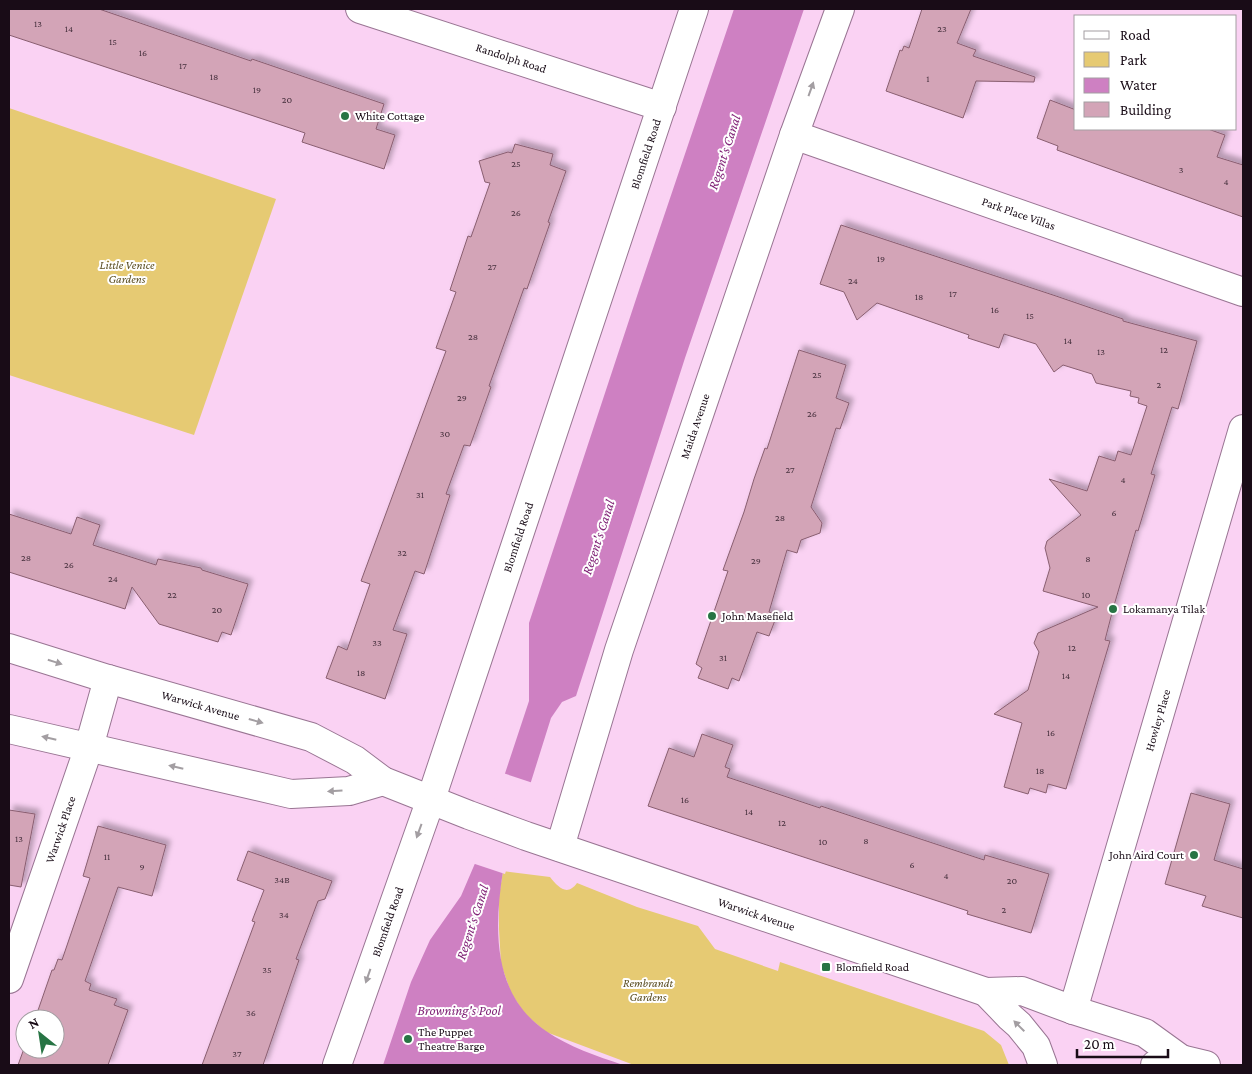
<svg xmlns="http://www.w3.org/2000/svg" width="1252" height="1074" font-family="'Crimson Pro',serif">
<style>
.green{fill:#e6ca73}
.water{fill:#ce80c2}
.pier{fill:#fad2f3}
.building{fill:#d3a4b7;stroke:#895e70;filter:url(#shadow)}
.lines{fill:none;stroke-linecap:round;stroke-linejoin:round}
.minor-casing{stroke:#997593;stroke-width:30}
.tertiary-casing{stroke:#997593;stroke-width:30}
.primary-casing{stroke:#997593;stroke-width:30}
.minor{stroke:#fff;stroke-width:28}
.tertiary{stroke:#fff;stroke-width:28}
.primary{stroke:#fff;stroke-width:28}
.oneway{fill:#a39ea2}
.poi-dot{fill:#277444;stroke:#fff;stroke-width:2}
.labels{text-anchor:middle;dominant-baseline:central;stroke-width:4;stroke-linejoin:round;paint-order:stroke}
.number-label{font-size:10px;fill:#48323f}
.street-label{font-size:12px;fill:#190c17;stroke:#fff}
.poi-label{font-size:12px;fill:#190c17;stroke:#fff;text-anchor:start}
.park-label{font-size:12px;font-style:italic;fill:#5c4f23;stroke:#fff}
.water-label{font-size:14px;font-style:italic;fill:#822578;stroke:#fff}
</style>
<defs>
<filter id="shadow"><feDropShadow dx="4.5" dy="-4.5" stdDeviation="2.5" flood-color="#0004"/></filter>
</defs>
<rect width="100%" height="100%" fill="#fad2f3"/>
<!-- green -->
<g class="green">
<path d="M9 108 276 199 194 435 9 375Z"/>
<path d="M503 871 550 877C558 887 567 897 577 883L637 907 698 926 715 949 778 971 780 962 984 1031 1001 1045 1009 1065H634L546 1032 525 1014 511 993 501 964 499 929V896Z"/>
</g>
<!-- water -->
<path class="water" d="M734 9H804L685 358 576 696 562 702 551 718 503 871C494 929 492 994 546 1031 569 1047 597 1056 623 1065H383L411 982 430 940 461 896 476 861 529 701V623L640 287Z"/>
<!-- pier -->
<path class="pier" d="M503 773 533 783 505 874 472 863Z"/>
<!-- building -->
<g class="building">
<path d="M9 9H99L251 61 252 59 384 104 376 129 395 135 384 169 302 142 305 133 9 35Z"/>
<path d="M922 9H971L957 43 976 50 973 56 1035 77 1034 82 976 81 963 118 886 91 900 50 902 51 904 46 909 48Z"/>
<path d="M1050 100 1076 110V129H1208L1225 135 1217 157 1243 165V217L1057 150 1058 146 1037 138Z"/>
<path d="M515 144 553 154 550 165 566 171 548 222 550 223 527 289 524 288 489 386 491 387 470 446 464 445 446 494 450 495 424 574 415 571 393 630 407 634 385 699 326 678 338 646 347 650 370 584 361 581 446 351 436 348 456 292 450 290 468 236 471 237 490 183 485 182 479 161 508 152 512 153Z"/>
<path d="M841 225 1056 296 1123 319V321L1197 341 1178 409 1172 407 1151 474 1155 475 1138 531 1136 530 1113 609 1105 640 1110 641 1066 789 1048 784 1046 793 1030 788 1028 794 1004 787 1022 723 994 714 1028 690 1039 652 1034 643 1038 633 1098 607 1043 591 1050 568 1045 548 1047 541 1081 515 1049 479 1087 491 1099 456 1115 461 1118 451 1131 455 1147 406 1138 403 1139 398 1130 396 1131 391 1096 383 1092 374 1063 365 1054 372 1036 344 1004 334 999 348 968 338 969 335 877 303 857 320 844 292 820 284Z"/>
<path d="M799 350 846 365 836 398 849 403 840 429 836 428 811 507 822 523 820 533 801 540 797 553 787 550 769 612 777 615 769 636 757 632 739 681 732 678 728 689 698 678 702 668 696 664 728 571 723 570 744 512 754 479 765 448 767 449Z"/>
<path d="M9 514 71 534 77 517 100 525 93 545 156 565 158 559 201 568 202 570 248 584 231 635 222 632 218 642 159 624 132 587 125 609 9 572Z"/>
<path d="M702 734 733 745 725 767 730 769 727 777 820 808 821 806 854 817 984 860 985 855 1049 874 1031 933 967 914 968 911 648 806 669 748 694 757Z"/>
<path d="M1191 793 1230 804 1214 860 1243 869V918L1202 906 1206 896 1165 884Z"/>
<path d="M9 810 35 814 21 887 9 885Z"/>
<path d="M98 826 166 845 152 896 118 887 85 981 91 984 89 990 117 999 114 1005 128 1010 108 1065H18L25 1046V1049H55V1019H35L52 970H54L58 959 62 960 90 878 83 876Z"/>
<path d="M248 851 332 881 325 899 318 901 296 959 299 960 263 1065H202L255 922 252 921 264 890 237 880Z"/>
</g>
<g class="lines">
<!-- minor casing -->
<g class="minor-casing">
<g id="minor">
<path id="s1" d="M360 9 662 107"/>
<path id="s2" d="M794 135 1243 292"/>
<path id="s3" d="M560 847 619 650 794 135 840 9"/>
<path id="s4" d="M9 979 89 747 108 679"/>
<path id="s5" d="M1073 1010 1243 429"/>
<path id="s6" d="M337 1065 431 799 694 9"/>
</g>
</g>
<!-- tertiary casing -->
<g class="tertiary-casing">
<g id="tertiary">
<path id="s7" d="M9 648 108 679 311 737 355 760 383 781 469 815 526 836 986 992 1022 991 1073 1010 1145 1033 1181 1059"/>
<path d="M9 729 291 794 349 791 383 781"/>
<path d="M986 992 1010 1017 1019 1025 1036 1046 1043 1065"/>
</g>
</g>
<!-- primary casing -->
<g class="primary-casing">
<path id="primary" d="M1155 1065 1181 1059 1206 1065"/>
</g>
<!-- minor -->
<use href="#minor" class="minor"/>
<!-- tertiary -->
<use href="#tertiary" class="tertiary"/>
<!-- primary -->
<use href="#primary" class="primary"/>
</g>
<!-- one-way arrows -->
<defs><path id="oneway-solid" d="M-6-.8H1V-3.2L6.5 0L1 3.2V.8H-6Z" transform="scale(1.25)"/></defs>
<g class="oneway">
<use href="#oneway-solid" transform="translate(811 89) rotate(-70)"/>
<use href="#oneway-solid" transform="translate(55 662) rotate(17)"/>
<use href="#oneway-solid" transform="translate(256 721) rotate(16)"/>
<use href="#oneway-solid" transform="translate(49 738) rotate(-167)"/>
<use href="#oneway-solid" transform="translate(176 767) rotate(-167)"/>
<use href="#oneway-solid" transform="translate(335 791) rotate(177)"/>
<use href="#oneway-solid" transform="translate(419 831) rotate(110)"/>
<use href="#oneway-solid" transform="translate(368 976) rotate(109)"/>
<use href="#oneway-solid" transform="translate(1019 1026) rotate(-135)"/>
</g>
<!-- markers -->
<g class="poi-dot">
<circle cx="345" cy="116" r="5"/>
<circle cx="1113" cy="609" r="5"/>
<circle cx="712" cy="616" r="5"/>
<circle cx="1194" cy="855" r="5"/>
<rect x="821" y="962" width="10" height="10" rx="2.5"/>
<circle cx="408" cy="1039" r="5"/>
</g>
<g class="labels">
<!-- number labels -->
<g class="number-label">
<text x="38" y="23">13</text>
<text x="69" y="28">14</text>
<text x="942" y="28">23</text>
<text x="113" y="41">15</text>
<text x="143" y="52">16</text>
<text x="183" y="65">17</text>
<text x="214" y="76">18</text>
<text x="928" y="78">1</text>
<text x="257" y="89">19</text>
<text x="287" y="99">20</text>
<text x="516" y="163">25</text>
<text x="1181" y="169">3</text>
<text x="1226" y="181">4</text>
<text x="516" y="212">26</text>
<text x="881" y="258">19</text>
<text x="492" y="266">27</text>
<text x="853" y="280">24</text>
<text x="953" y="293">17</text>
<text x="919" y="296">18</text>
<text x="995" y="309">16</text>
<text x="1030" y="315">15</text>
<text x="473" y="336">28</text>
<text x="1068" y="340">14</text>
<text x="1164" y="349">12</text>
<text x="1101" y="351">13</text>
<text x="817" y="374">25</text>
<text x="1159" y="384">2</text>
<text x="462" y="397">29</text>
<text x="812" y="413">26</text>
<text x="445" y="433">30</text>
<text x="790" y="469">27</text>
<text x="1123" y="479">4</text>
<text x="420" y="494">31</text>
<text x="1114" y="512">6</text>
<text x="780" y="517">28</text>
<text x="402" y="552">32</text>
<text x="26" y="557">28</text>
<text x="1088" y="558">8</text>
<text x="756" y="560">29</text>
<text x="69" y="564">26</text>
<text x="113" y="578">24</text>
<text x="172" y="594">22</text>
<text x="1086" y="594">10</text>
<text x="217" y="609">20</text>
<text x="377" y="642">33</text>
<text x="1072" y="647">12</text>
<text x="723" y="657">31</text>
<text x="361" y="672">18</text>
<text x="1066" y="675">14</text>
<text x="1051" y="732">16</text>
<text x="1040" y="770">18</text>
<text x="685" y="799">16</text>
<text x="749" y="811">14</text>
<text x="782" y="822">12</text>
<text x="19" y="838">13</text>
<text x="866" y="840">8</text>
<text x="823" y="841">10</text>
<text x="107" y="856">11</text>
<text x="912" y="864">6</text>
<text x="142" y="866">9</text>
<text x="946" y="875">4</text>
<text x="282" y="879">34B</text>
<text x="1012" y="880">20</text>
<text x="1004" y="909">2</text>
<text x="284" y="914">34</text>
<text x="267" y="969">35</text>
<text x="251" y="1012">36</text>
<text x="237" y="1053">37</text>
</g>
<!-- street labels -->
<g class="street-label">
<text stroke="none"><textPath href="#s1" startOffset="159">Randolph Road</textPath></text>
<text stroke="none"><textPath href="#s6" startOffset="962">Blomfield Road</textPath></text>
<text stroke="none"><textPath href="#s2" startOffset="238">Park Place Villas</textPath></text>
<text stroke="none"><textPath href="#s3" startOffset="442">Maida Avenue</textPath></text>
<text stroke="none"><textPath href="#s6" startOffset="558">Blomfield Road</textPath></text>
<text stroke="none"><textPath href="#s7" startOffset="200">Warwick Avenue</textPath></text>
<text stroke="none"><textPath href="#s5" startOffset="302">Howley Place</textPath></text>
<text stroke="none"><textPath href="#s4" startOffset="158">Warwick Place</textPath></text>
<text stroke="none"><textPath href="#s7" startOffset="796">Warwick Avenue</textPath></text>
<text stroke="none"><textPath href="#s6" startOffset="152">Blomfield Road</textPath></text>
</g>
<!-- poi labels -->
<g class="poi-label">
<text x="355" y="116">White Cottage</text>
<text x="1123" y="609">Lokamanya Tilak</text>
<text x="722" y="616">John Masefield</text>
<text x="1184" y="855" text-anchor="end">John Aird Court</text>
<text x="836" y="967">Blomfield Road</text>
<text x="418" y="1032">The Puppet<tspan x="418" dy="14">Theatre Barge</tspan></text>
</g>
<!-- park labels -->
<g class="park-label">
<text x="127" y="265">Little Venice<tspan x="127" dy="14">Gardens</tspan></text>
<text x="648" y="983">Rembrandt<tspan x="648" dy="14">Gardens</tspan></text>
</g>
<!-- water labels -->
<g class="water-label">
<text transform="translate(724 152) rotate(-72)">Regent's Canal</text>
<text transform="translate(598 537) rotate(-72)">Regent's Canal</text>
<text transform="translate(472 922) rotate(-72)">Regent's Canal</text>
<text x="459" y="1010">Browning's Pool</text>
</g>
</g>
<!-- border -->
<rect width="1252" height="1074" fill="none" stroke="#190c17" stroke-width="20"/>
<!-- legend -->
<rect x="1074" y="15" width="162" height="115" fill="#ffffff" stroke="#a39ea2"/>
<rect x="1084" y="31" width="25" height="8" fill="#ffffff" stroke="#a39ea2"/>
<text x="1120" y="40" font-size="15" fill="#190c17">Road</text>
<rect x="1084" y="52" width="25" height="15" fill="#e6ca73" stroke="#a39ea2"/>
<text x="1120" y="65" font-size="15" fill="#190c17">Park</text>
<rect x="1084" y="78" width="25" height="15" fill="#ce80c2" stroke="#a39ea2"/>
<text x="1120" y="90" font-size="15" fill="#190c17">Water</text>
<rect x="1084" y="102" width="25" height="15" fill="#d3a4b7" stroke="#a39ea2"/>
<text x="1120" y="115" font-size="15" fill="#190c17">Building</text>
<!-- north arrow -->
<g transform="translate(40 1034) rotate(330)"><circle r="24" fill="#ffffff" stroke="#a39ea2"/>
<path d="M0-4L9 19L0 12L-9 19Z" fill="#277444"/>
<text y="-8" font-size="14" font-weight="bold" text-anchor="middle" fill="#190c17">N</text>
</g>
<!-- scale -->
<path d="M1077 1049v8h91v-8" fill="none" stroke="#190c17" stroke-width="2.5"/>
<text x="1084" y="1049" font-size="15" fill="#190c17" stroke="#ffffff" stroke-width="4" paint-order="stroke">20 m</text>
</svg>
